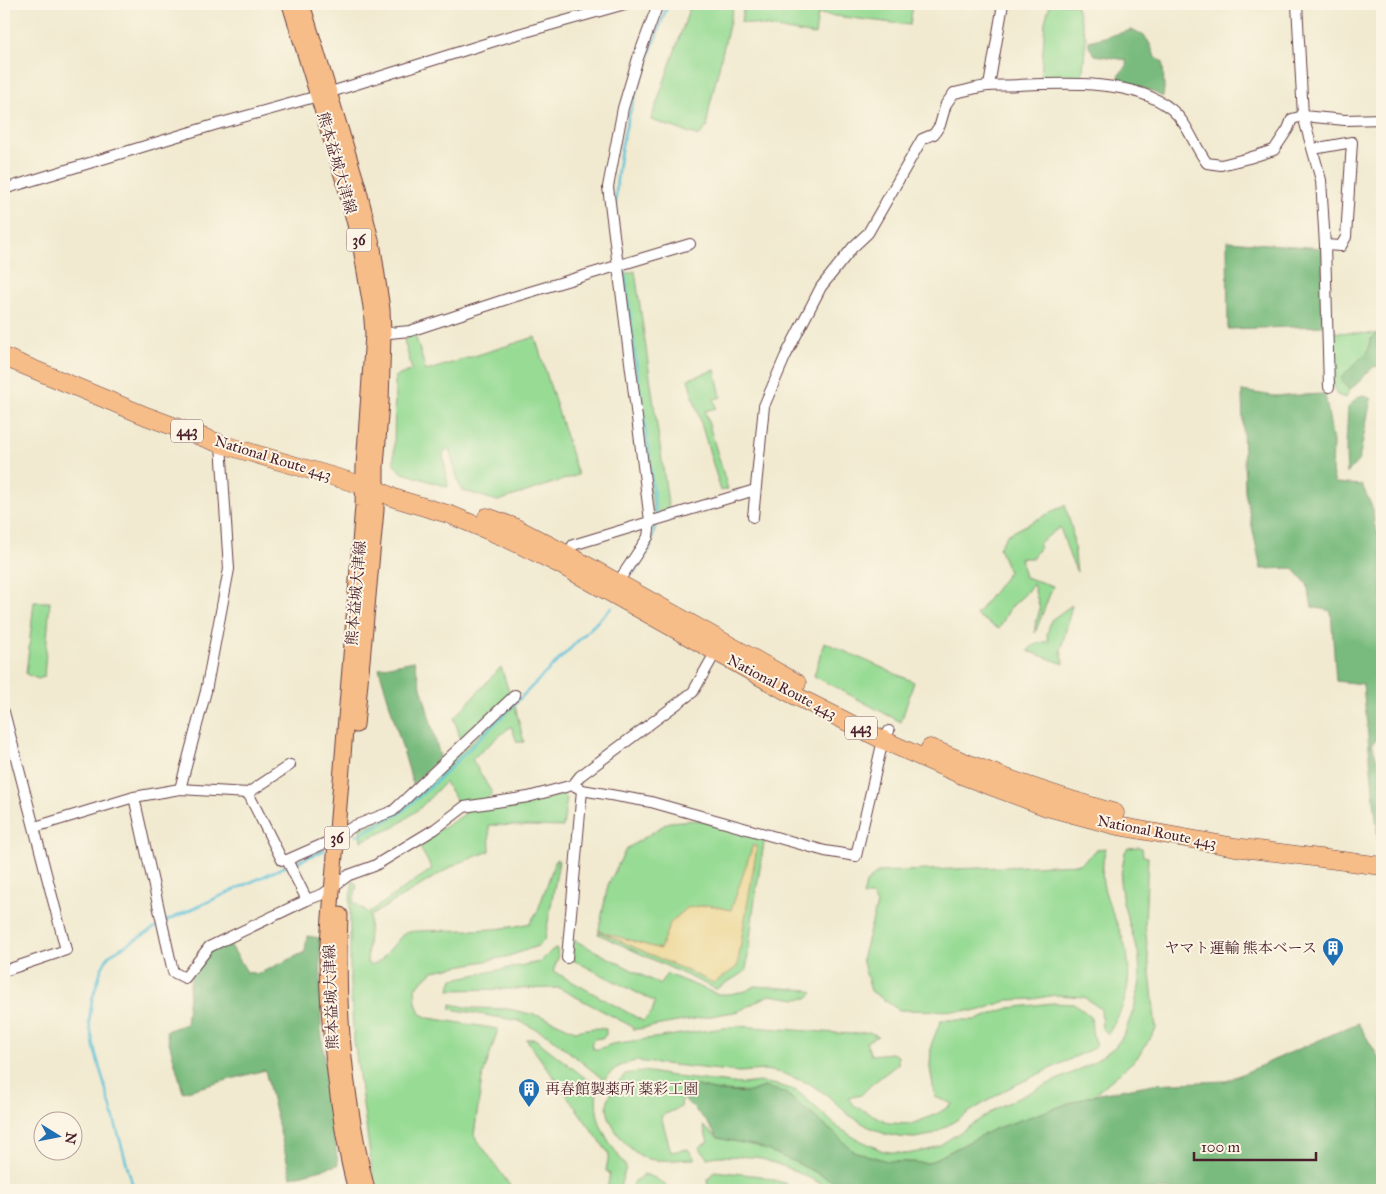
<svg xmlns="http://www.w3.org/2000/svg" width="1386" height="1194" font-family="'IM FELL Great Primer','Noto Serif JP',serif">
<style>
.green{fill:#97db94;stroke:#707d60}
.forest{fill:#79bb7e;stroke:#626d54}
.sand{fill:#eeda9e;stroke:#9c7c64}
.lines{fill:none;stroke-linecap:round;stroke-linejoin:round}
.stream{stroke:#5bc1d9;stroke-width:2.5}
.street-casing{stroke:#633d44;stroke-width:12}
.primary-casing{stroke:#633d44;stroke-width:17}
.highway-casing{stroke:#633d44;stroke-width:19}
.street{stroke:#fff;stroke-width:10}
.primary{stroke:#f7bd88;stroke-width:15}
.highway{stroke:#f7bd88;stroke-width:18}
.labels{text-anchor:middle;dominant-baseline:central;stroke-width:4;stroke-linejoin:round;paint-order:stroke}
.shield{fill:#fcf5e5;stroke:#7f5f63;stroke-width:1}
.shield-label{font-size:14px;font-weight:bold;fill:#4a1f2b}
.street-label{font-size:15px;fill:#4a1f2b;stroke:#fcf5e5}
.poi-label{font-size:15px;fill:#4a1f2b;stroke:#fcf5e5;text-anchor:end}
</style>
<rect width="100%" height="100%" fill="#fcf5e5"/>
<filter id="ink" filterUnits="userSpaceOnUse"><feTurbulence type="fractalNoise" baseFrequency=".02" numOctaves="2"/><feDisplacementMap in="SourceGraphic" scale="10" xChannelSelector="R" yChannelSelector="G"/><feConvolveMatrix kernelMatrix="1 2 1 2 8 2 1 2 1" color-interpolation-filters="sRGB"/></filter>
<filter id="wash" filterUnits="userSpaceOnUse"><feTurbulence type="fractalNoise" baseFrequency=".0096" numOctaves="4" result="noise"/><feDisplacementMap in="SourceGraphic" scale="20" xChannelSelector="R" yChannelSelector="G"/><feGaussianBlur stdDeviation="1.12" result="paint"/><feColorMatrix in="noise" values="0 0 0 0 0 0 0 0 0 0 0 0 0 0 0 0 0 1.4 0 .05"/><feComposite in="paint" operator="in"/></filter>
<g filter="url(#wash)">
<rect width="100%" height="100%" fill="#f1ead0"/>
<!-- green -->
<g class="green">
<path d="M691 4H734L710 105 707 123 708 126 699 136 651 120Z"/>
<path d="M744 4H913L910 25 818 14 815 35 741 22Z"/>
<path d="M1050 4H1076L1086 39 1082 80 1041 78 1045 22Z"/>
<path d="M635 271 669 510 653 513 622 275Z"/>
<path d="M1331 332 1377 334 1370 340 1368 351 1341 378 1349 390 1346 398 1337 395 1332 381Z"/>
<path d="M415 334 426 371 535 337 578 475 498 501 461 490 449 449 443 453 448 487 403 473 394 465 395 377 412 370 404 340Z"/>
<path d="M715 370 721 397 714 399 716 408 705 411 728 489 721 491 688 379Z"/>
<path d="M1065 505 1072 529 1077 572 1070 557 1060 527 1038 544 1040 547 1032 558H1020L1025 577 1053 586 1035 633V626L1040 609 1033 584 1024 595 1010 608 999 629 976 615 1009 572 999 548 1007 535Z"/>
<path d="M34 602H50L44 677 38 679 26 674Z"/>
<path d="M1072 605 1061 650 1064 664 1028 651C1033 643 1041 643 1049 641L1047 635 1051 620Z"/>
<path d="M824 642 914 682 901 722 814 676Z"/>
<path d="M501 667 509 692 505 699 461 740 454 718Z"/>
<path d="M514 702 524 742H517L511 726 472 759 492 793 486 800 527 802 563 794 567 798 563 827 489 825 490 851 456 864 370 916 367 963 372 965 380 961 405 932C446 928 489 934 530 923L538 910 556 859 559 861 545 939 538 946 506 957 433 971 415 988 416 1003 420 1014 429 1018 498 1029 482 1079 474 1135 513 1190H377L372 1169 354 1040 350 985V901L353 880 357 885 353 902 368 913 432 869 418 844 465 814 445 782 420 808 395 827 361 841 360 828 396 813Z"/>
<path d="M696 820 765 837 754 905 746 971 716 989 598 934 608 885 626 849 669 822Z"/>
<path d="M1139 847 1142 848 1143 856 1148 857 1145 925 1156 1029 1138 1057 1094 1095 994 1129 928 1163 887 1161 853 1151 809 1112 764 1087 749 1092 718 1091 689 1084 683 1087 681 1107 661 1116 671 1152 688 1149 695 1159C682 1159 660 1162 648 1159 629 1153 602 1121 608 1100 611 1090 619 1082 625 1074L643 1071 684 1078 742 1084 760 1082 778 1085 797 1091 839 1128 855 1138 883 1151 906 1154 928 1150 940 1145 999 1107 1091 1064 1115 1047 1125 1033 1135 1005 1140 982 1139 956 1123 903 1120 881 1125 852 1128 848Z"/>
<path d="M1106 848C1103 860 1101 871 1103 883 1107 904 1119 925 1125 946 1134 978 1126 1006 1108 1034L1102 1028 1101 1009 1084 997 1055 995 1033 999 1009 1000 978 1011 899 1010 871 991 862 959 877 904 872 896H863L866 883 878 872 1080 864 1098 849Z"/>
<path d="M574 940 659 984 667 974 717 994H729L746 991 755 986 808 990 813 993 807 998 797 999 769 995 739 1011 638 1029H632L633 1027 559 988 449 990 453 979 540 962 552 950 557 948 558 958 553 971 643 1021 652 1012 655 1002 571 959Z"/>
<path d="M1052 1003 1075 1004 1091 1017 1092 1031 1096 1047 1007 1089 932 1135 914 1138 899 1137 885 1134 867 1126 849 1115 827 1095 810 1084 782 1073 765 1070 739 1072 636 1061C622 1064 613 1068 604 1080L548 1035 519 1021 451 1009V1004L470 1008 508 1009 544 1017 575 1031 594 1028 606 1029V1035L602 1038 594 1039 591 1044 593 1049H599L612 1044 738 1026 851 1034 869 1032 878 1036 866 1042 871 1055 892 1053 898 1056V1064L872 1084 861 1095 848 1098 855 1106 889 1123 911 1124 935 1115 953 1104 935 1097 930 1068 931 1045 941 1020H976L1009 1008Z"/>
<path d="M526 1039H535L597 1087C593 1125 606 1136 626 1167L619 1190H607L610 1173 606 1171 609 1154Z"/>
<path d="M703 1126 718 1138 757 1146 797 1163 851 1190H829L818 1182 786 1167 756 1157 718 1156 707 1158 699 1147 708 1142Z"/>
<path d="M714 1171 761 1176 787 1184 786 1190H707L708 1179Z"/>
<path d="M644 1174 655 1178 672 1190H631L634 1182Z"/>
<path d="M1343 1188H1382V1190H1328Z"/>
</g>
<!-- forest -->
<g class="forest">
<path d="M1132 30C1147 34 1150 43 1155 57L1163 62 1164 89 1163 97 1149 90 1119 81 1120 73 1127 66 1126 60 1095 55 1089 47V41Z"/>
<path d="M1227 241 1322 248 1323 326 1228 329Z"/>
<path d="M1382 329V368L1375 366C1365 373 1360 383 1349 390L1341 378 1368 351 1370 340Z"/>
<path d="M1242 391 1274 396 1325 394 1333 442 1332 473 1335 483 1362 485 1373 509 1374 524 1382 543V599L1380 610 1382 617V736L1372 743 1382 778V841H1378L1363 684 1336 681 1331 611 1312 607 1307 584 1293 568 1261 569 1245 492Z"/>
<path d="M1363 395 1371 399 1359 460 1347 473C1345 451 1347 429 1348 407L1358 397Z"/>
<path d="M414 661 440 757 413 784 379 668Z"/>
<path d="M307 936 320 938 321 1030 338 1165 291 1177 265 1070 183 1092 166 1031 186 1024 191 975 210 950 228 941 247 972 258 974 305 952Z"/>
<path d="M1358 1023 1382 1063V1188H1343L1328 1190H1295L1282 1188 1242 1190 1224 1188 1211 1190H851L797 1163 757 1146 718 1138 706 1121 685 1100 684 1088 689 1084 718 1091 747 1093 764 1087 784 1092 833 1132 853 1151 887 1161 928 1163 994 1129 1094 1095 1153 1084 1226 1081Z"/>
</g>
<!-- sand -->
<path class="sand" d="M753 845 757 847 737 967 714 983 598 931 660 949 670 923 687 908 708 905 731 910Z"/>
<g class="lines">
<!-- stream -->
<g class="stream">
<path d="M616 215C613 139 643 73 668 4"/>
<path d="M618 228 623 262"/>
<path d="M624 267 641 400 647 437 656 517"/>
<path d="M634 573 650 548 656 523"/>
<path d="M356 836 399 814 439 779 612 607"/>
<path d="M292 864 325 850"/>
<path d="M164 922 286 866"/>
<path d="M134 1190 95 1051 89 1022 92 1000 101 970 109 955 160 925"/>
</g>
</g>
</g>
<g filter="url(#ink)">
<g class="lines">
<!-- street casing -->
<g class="street-casing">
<g id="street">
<path d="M1297 4 1303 116 1321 180 1325 245 1329 387"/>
<path d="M989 86 1003 4"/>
<path d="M1313 149 1352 142 1346 237 1341 246 1325 245"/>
<path d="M4 189 214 125 318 96 504 38 625 4"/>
<path d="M379 334 410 331 513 297 690 244"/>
<path d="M753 517 764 406 785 357 821 287 853 247 868 233 922 139 934 134 940 125 946 104 954 93C965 91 977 87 988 86 998 85 1009 86 1019 85 1063 83 1135 79 1171 109 1188 123 1194 146 1207 163L1221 165 1249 158 1274 150 1288 129 1292 119 1303 116 1345 120 1382 119"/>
<path d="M568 555 573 545 755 490"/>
<path d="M618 582 648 537 650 521 608 187 623 108 638 58 658 4"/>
<path d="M4 712 66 950 4 971"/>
<path d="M573 785 582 790 651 802 825 851 856 856 883 740 889 731"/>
<path d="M180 789 206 691 229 569 221 444"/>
<path d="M248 793 290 765"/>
<path d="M134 797 173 972 185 978 209 947 307 900 323 894 349 875 374 866 435 829 464 807 528 797 573 785 580 776 693 692 718 648"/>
<path d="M35 827 134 797 180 789 248 793 282 860H287L307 900"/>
<path d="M287 860 330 841 354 826 393 811 515 695"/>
<path d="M567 958 582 790"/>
</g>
</g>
<!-- primary casing -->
<g class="primary-casing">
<g id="primary">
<path d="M290 4 346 188 361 248 371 307 373 334 364 466 363 506 327 955C327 998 331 1039 336 1081 341 1118 346 1155 356 1190"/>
<path d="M302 4 358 187 373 248 382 309 383 334 381 402 376 466V510L356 725"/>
<path d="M340 915C336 1007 345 1101 367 1190"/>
</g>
</g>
<!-- highway casing -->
<g class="highway-casing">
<g id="highway">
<path d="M4 357 146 416 221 444 376 489 394 498 451 515 506 538 559 564 786 691 883 740 964 776 1047 807 1118 826 1235 847 1382 866"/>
<path d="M487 517 514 527 568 555 797 683"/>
<path d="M930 748C991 774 1052 795 1115 813"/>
</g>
</g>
<!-- street -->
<use href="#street" class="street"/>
<!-- primary -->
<use href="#primary" class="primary"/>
<!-- highway -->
<use href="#highway" class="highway"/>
</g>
</g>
<!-- icons -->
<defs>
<g id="building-pin" transform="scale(1.125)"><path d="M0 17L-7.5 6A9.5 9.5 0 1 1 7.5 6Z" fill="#1f6fb2" stroke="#fcf5e5"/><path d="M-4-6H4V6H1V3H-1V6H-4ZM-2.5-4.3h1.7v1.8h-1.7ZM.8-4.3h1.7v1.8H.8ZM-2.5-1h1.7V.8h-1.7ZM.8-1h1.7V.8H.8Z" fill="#fff"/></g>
</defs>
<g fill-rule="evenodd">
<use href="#building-pin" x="1333" y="948"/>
<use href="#building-pin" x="529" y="1089"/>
</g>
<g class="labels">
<!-- shield labels -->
<g class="shield">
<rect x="346.5" y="228.5" width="25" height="23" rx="4"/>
<rect x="171" y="419.5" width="32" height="23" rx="4"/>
<rect x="845" y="716.5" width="32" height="23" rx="4"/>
<rect x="324.5" y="826.5" width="25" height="23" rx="4"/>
</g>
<g class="shield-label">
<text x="359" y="240">36</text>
<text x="187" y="431">443</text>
<text x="861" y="728">443</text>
<text x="337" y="838">36</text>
</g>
<!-- street labels -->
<g class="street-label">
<text transform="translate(337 163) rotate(74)">熊本益城大津線</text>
<text transform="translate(273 458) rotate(17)">National Route 443</text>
<text transform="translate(356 593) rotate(-85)">熊本益城大津線</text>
<text transform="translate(782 687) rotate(28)">National Route 443</text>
<text transform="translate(1157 832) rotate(11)">National Route 443</text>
<text transform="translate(331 997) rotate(-92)">熊本益城大津線</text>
</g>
<!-- poi labels -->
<g class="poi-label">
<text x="1317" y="948">ヤマト運輸 熊本ベース</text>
<text x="545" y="1089" text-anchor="start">再春館製薬所 薬彩工園</text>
</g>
</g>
<!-- margin -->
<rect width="1386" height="1194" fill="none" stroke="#fcf5e5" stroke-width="20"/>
<!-- north arrow -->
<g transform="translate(58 1136) rotate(100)"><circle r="24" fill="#fcf5e5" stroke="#b59f9b"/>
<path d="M0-4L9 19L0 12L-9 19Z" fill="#1f6fb2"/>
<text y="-8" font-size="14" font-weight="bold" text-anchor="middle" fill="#4a1f2b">N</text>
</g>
<!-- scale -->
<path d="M1194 1152v8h122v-8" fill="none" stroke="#4a1f2b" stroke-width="2.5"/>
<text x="1201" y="1152" font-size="15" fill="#4a1f2b" stroke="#fcf5e5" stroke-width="4" paint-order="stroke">100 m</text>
</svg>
